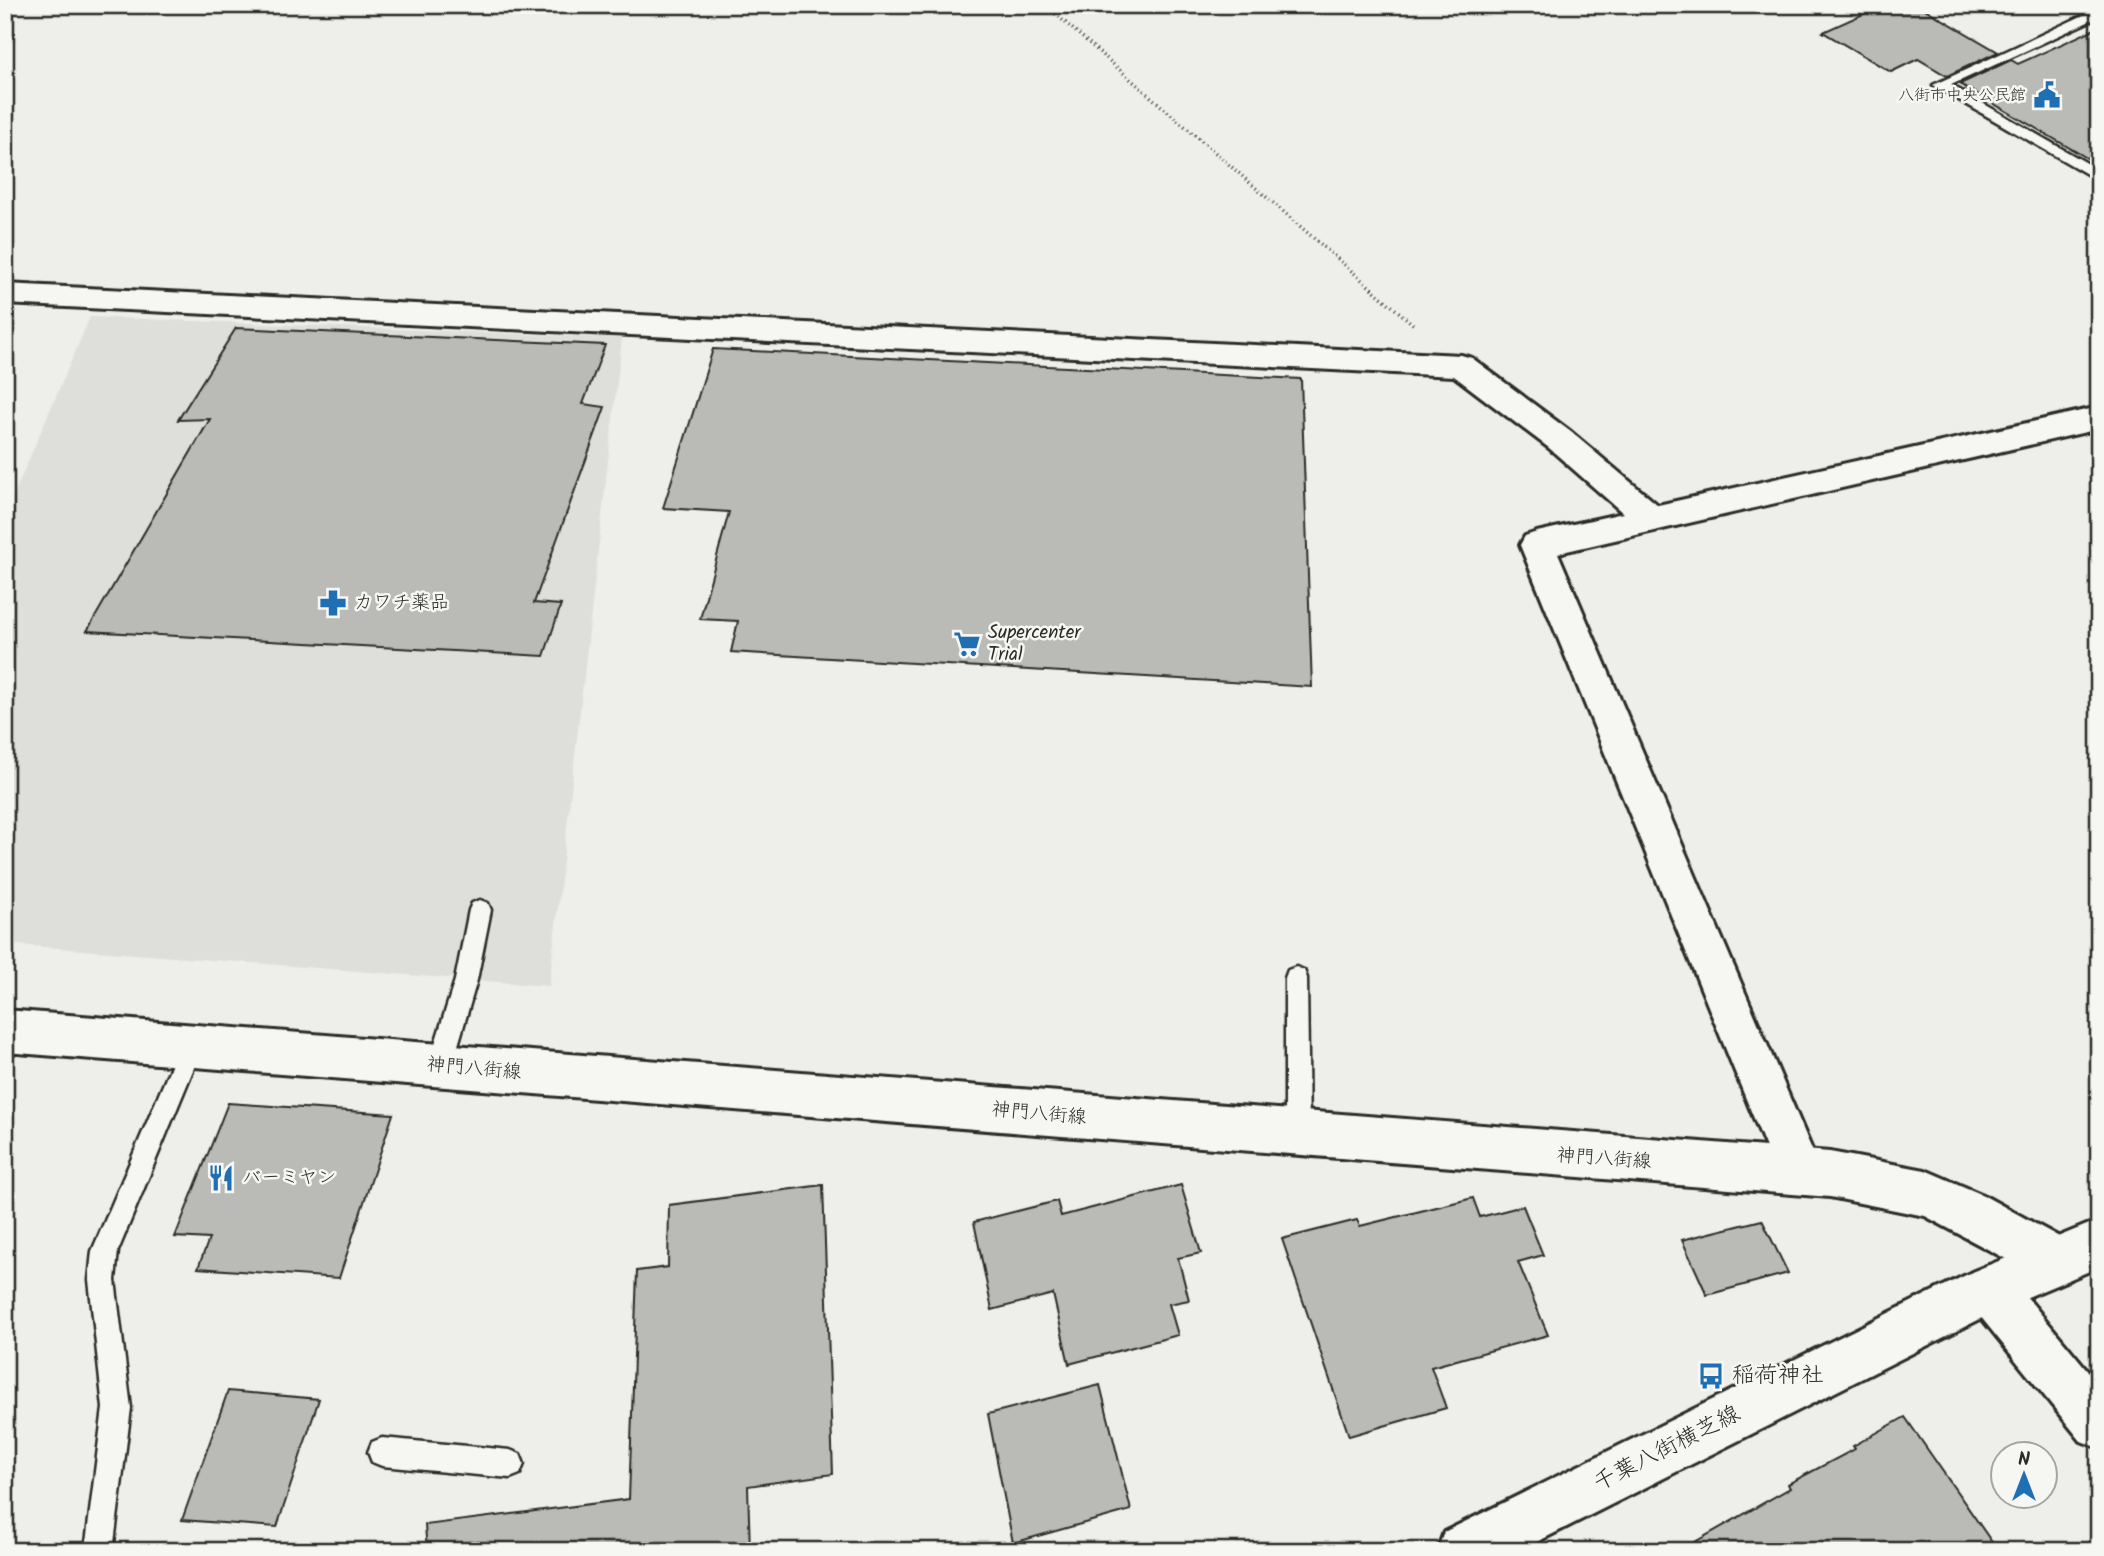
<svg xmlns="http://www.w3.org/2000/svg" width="2104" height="1556" font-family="Kalam,'Klee One',sans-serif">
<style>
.built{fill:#dededb}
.building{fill:#babab7;stroke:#2b2b2b;stroke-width:2}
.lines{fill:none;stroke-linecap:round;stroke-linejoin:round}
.service-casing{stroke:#2b2b2b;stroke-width:5}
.minor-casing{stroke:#2b2b2b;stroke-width:6}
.secondary-casing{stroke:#2b2b2b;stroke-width:6}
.primary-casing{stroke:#2b2b2b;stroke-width:6}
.path{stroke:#2b2b2b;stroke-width:3.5;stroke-dasharray:1 3.5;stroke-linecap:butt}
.service{fill:#f6f6f2;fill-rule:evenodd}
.minor{fill:#f6f6f2;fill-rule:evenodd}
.secondary{fill:#f6f6f2;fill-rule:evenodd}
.primary{fill:#f6f6f2;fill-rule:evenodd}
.labels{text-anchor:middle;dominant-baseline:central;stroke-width:5;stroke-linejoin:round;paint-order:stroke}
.far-poi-label{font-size:16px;fill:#2b2b2b;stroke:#f6f6f2;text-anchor:end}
.poi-label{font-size:19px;fill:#2b2b2b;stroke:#f6f6f2;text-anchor:start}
.street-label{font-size:19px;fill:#2b2b2b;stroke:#f6f6f2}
.near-poi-label{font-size:23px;fill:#2b2b2b;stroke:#f6f6f2;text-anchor:start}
.near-street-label{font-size:23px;fill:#2b2b2b;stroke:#f6f6f2}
</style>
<rect width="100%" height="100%" fill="#eeeeea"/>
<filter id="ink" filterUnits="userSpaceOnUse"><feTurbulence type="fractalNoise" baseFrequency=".0143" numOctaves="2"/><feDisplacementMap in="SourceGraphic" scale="14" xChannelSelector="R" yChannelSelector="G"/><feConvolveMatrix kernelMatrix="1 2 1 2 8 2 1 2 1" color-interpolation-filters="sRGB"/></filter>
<g filter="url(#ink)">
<!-- built -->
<path class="built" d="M90 317 622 338 549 986 5 944V515Z"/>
<!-- building -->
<g class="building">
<path d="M1883 5H1918L1998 52 1947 76 1918 59 1891 72 1823 32Z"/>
<path d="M2099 27V165L1960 84 2011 60 2018 64Z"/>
<path d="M236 328 605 345 583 404 605 407 534 603 561 605 544 656 87 631 210 419 178 420Z"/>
<path d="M713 349 1301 379 1312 687 731 652 738 621 700 619 729 512 663 508Z"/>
<path d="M228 1103 393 1114 339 1278 198 1268 209 1239 175 1237Z"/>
<path d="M823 1185 833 1474 748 1486 750 1551H427L425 1525 629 1499 637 1271 668 1267 669 1205Z"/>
<path d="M1181 1185 1201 1253 1178 1258 1189 1300 1169 1304 1178 1335 1069 1364 1053 1294 992 1310 974 1222 1057 1201 1061 1216Z"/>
<path d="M1473 1198 1480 1217 1523 1206 1543 1255 1518 1262 1548 1335 1431 1367 1446 1408 1349 1436 1282 1239 1357 1220 1360 1226Z"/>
<path d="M1762 1220 1788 1273 1707 1295 1682 1240Z"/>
<path d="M1100 1385 1131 1510 1013 1543 988 1414Z"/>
<path d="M228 1391 319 1399 277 1527 182 1520Z"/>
<path d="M1905 1417 1998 1551H1679L1790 1488 1788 1484 1855 1449 1853 1446Z"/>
</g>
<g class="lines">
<!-- service casing -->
<g class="service-casing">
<g id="service">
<path d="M2099 8V17L1951 85 2099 170V181L1933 85Z"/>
<path d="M480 900 488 903 491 910 477 980 452 1066 448 1074 440 1078 432 1074 428 1066 455 980 469 910 472 903Z"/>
<path d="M1296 967 1304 970 1307 978 1309 1135 1306 1144 1297 1147 1288 1144 1285 1135V978L1288 970Z"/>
<path d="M191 1035 199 1038 203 1046 118 1251 115 1280 131 1408 113 1551H85L103 1408 89 1280 92 1251 183 1038Z"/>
<path d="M382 1438 510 1450 520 1454 524 1464 520 1474 510 1478 382 1466 372 1462 368 1452 372 1442Z"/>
</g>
</g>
<!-- minor casing -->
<g class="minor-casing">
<g id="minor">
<path d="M5 284 1461 355 1472 358 1571 432 1658 505 2099 407V429L1558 553 1821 1171 1814 1187 1798 1194 1782 1187 1520 545 1525 536 1537 532 1623 513 1549 448 1454 376 5 304Z"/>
<path d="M1989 1265 2006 1272 2099 1384V1448L2081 1441 1972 1306 1965 1289 1972 1272Z"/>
</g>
</g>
<!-- secondary casing -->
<g class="secondary-casing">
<path id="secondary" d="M5 1010 1830 1152 1925 1170 1981 1194 2072 1244 2079 1261 2072 1278 2055 1285 1925 1216 1830 1197 5 1052Z"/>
</g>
<!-- primary casing -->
<g class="primary-casing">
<path id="primary" d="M2099 1220V1267L2006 1306 1519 1551H1437L1444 1532 1972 1272Z"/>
</g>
<!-- path -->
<path class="path" d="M1045 5 1415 326"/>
<!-- service -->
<use href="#service" class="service"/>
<!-- minor -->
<use href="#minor" class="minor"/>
<!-- secondary -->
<use href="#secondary" class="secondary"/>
<!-- primary -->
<use href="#primary" class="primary"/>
</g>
</g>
<!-- icons -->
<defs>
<g id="civic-bare" transform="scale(2.1)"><path d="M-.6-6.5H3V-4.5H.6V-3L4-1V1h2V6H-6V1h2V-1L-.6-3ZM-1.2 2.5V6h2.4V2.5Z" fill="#1f6fb2" stroke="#f6f6f2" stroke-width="2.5" paint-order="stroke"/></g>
<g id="pharmacy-bare" transform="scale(2.1)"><path d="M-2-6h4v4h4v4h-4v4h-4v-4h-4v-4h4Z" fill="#1f6fb2" stroke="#f6f6f2" stroke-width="2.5" paint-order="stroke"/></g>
<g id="supermarket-bare" transform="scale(2.1)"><path d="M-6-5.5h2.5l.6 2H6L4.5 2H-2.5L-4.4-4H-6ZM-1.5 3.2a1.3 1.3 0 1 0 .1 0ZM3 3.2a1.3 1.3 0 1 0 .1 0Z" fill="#1f6fb2" stroke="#f6f6f2" stroke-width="2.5" paint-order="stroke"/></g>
<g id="restaurant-bare" transform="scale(2.1)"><path d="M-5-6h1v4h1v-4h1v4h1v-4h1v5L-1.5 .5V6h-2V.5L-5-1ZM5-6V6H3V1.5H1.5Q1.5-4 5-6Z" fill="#1f6fb2" stroke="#f6f6f2" stroke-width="2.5" paint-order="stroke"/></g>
<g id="bus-bare" transform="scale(2.1)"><path d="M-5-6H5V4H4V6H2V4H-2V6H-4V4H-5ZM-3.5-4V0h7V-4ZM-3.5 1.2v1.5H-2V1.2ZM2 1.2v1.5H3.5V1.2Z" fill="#1f6fb2" stroke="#f6f6f2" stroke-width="2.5" paint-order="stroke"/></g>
</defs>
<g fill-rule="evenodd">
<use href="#civic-bare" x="2047" y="95"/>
<use href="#pharmacy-bare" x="333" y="603"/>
<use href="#supermarket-bare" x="967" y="644"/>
<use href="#restaurant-bare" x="221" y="1178"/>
<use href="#bus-bare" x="1711" y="1376"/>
</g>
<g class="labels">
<!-- far-poi labels -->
<g class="far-poi-label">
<text x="2026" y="95">八街市中央公民館</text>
</g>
<!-- poi labels -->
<g class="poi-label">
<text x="354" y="603">カワチ薬品</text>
<text x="988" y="633">Supercenter<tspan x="988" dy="22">Trial</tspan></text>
<text x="242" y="1178">バーミヤン</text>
</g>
<!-- street labels -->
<g class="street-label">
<text transform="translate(474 1069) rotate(5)">神門八街線</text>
<text transform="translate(1039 1114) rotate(5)">神門八街線</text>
<text transform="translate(1604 1159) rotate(4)">神門八街線</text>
</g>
<!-- near-poi labels -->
<g class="near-poi-label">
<text x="1732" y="1376">稲荷神社</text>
</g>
<!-- near-street labels -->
<g class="near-street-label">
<text transform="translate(1667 1449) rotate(-27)">千葉八街横芝線</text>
</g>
</g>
<!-- margin -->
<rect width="2104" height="1556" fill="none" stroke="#f6f6f2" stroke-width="28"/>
<rect x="14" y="14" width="2076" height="1528" fill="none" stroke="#2b2b2b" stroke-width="2.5" filter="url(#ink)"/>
<!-- north arrow -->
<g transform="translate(2024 1475)"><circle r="33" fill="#f6f6f2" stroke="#a5a5a2" stroke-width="2"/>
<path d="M0-5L12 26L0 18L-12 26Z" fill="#1f6fb2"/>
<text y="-10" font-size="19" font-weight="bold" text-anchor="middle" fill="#2b2b2b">N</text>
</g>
</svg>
